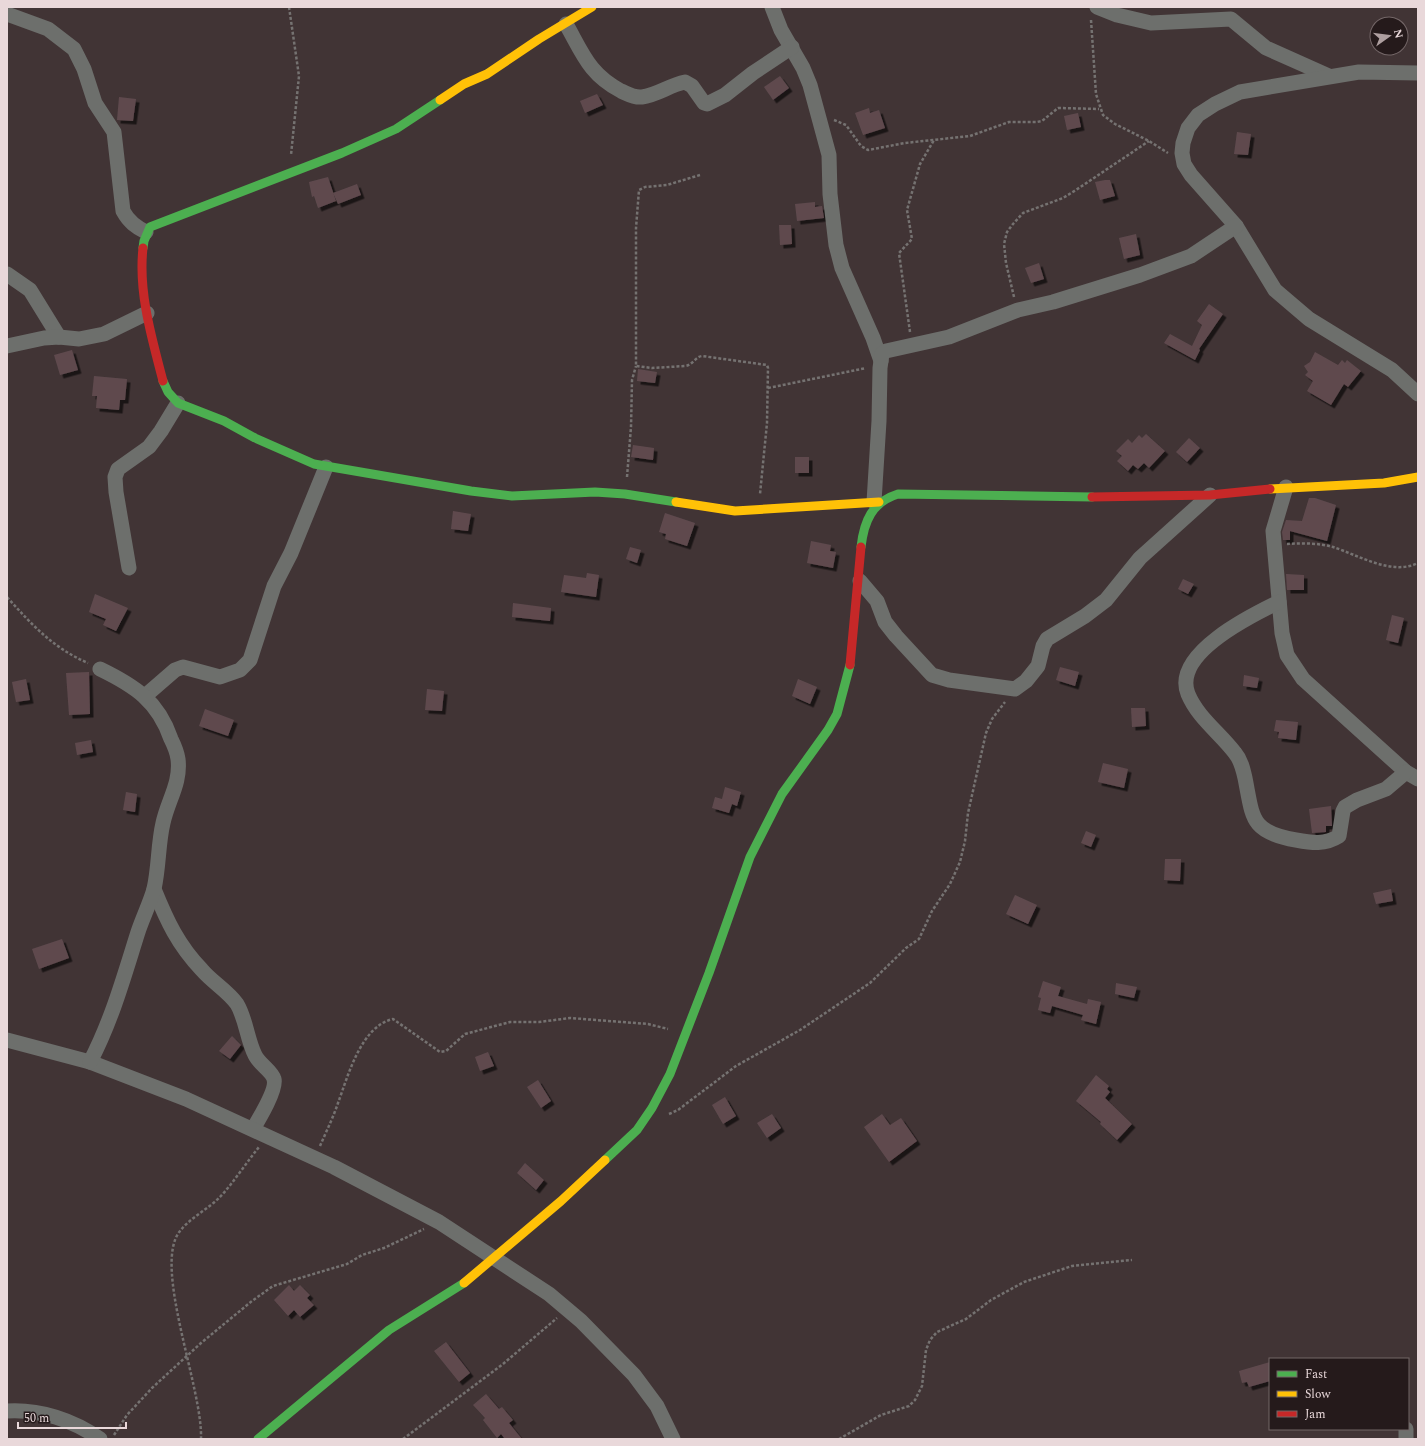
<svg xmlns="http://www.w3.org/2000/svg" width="1425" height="1446" font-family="Spectral,serif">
<defs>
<filter id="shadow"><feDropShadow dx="3.5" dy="3.5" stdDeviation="0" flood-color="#0009"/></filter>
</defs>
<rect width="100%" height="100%" fill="#413435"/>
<g fill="#5f4a4e" filter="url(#shadow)">
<path d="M 780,76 L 789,88 L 773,100 L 764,87 Z"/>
<path d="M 597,94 L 603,105 L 585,113 L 580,101 Z"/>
<path d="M 119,97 L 136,99 L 133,121 L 117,120 Z"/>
<path d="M 869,108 L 870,113 L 879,110 L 885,128 L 863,135 L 855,113 Z"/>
<path d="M 1078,113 L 1081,127 L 1067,130 L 1064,116 Z"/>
<path d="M 1237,132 L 1251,134 L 1248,155 L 1234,154 Z"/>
<path d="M 328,177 L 336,201 L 318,208 L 314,196 L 312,197 L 309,182 Z"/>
<path d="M 1105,180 L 1110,180 L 1115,196 L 1100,200 L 1095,182 Z"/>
<path d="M 357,184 L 361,195 L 338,204 L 333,193 Z"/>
<path d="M 815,202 L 815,207 L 822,206 L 824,218 L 797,221 L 795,204 Z"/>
<path d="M 779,225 L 791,225 L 792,244 L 780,245 Z"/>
<path d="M 1136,234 L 1140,255 L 1124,259 L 1119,238 Z"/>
<path d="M 1039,263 L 1044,279 L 1031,283 L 1025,268 Z"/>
<path d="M 1209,304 L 1223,314 L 1199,349 L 1200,350 L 1195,360 L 1164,343 L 1170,334 L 1192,346 L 1202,325 L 1197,321 Z"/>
<path d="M 72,350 L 78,370 L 60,375 L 54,355 Z"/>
<path d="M 1315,352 L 1338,365 L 1342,360 L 1345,363 L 1347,360 L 1361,371 L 1348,387 L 1344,384 L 1331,405 L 1307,391 L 1313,381 L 1305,375 L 1308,372 L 1304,366 L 1310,362 Z"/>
<path d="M 638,369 L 657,372 L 655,383 L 637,381 Z"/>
<path d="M 94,376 L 127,379 L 125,400 L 120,400 L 119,410 L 96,408 L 97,396 L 92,396 Z"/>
<path d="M 1146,434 L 1165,451 L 1149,468 L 1144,463 L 1138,469 L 1133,465 L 1128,471 L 1117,461 L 1122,456 L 1116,451 L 1128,439 L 1132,443 L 1139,435 L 1142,438 Z"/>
<path d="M 1189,438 L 1200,448 L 1187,462 L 1176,452 Z"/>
<path d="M 633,445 L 654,448 L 653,460 L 631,457 Z"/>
<rect x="795" y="457" width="14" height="16"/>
<path d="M 1309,498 L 1315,498 L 1336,505 L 1327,541 L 1290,531 L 1290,540 L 1283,540 L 1282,532 L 1286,520 L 1302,521 Z"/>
<path d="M 453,511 L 471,514 L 468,531 L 451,529 Z"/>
<path d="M 665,513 L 695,523 L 687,546 L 665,539 L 666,534 L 659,532 Z"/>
<path d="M 811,541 L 831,545 L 830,551 L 836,552 L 833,568 L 807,563 Z"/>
<path d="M 630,547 L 641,550 L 637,563 L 626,559 Z"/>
<path d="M 587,573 L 599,575 L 596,597 L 561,592 L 564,575 L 586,578 Z"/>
<path d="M 1286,574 L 1304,575 L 1304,590 L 1287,590 Z"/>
<path d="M 1183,579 L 1194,584 L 1188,594 L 1178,589 Z"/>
<path d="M 95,594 L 128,608 L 116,631 L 103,625 L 106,619 L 89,612 Z"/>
<path d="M 513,603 L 551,608 L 550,621 L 512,617 Z"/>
<path d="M 1392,615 L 1404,618 L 1398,643 L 1386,640 Z"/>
<path d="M 1060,667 L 1079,672 L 1075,686 L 1056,680 Z"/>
<path d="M 89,672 L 90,714 L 69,715 L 66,673 Z"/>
<path d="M 1244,675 L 1259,678 L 1257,688 L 1243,686 Z"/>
<path d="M 26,679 L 30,700 L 16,702 L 12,682 Z"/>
<path d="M 798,679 L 817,687 L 810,704 L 792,696 Z"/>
<path d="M 427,689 L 444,691 L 442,711 L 425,710 Z"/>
<path d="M 1131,708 L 1145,708 L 1146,726 L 1132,727 Z"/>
<path d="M 205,709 L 234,720 L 228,736 L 199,726 Z"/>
<path d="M 1276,720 L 1298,722 L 1296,740 L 1278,738 L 1279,732 L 1274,731 Z"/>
<path d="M 91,740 L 93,752 L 77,755 L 75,743 Z"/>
<path d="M 1103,763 L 1128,769 L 1124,788 L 1098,782 Z"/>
<path d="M 725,787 L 741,792 L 737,806 L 732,804 L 729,813 L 712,808 L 715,797 L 722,799 Z"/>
<path d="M 126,792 L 137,794 L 135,812 L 123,810 Z"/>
<path d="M 1331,806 L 1332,826 L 1326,826 L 1326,832 L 1312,833 L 1309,809 Z"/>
<path d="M 1086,831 L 1096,835 L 1091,847 L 1081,843 Z"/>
<path d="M 1165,859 L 1181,859 L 1180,881 L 1164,880 Z"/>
<path d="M 1391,889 L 1393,901 L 1376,904 L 1373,893 Z"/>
<path d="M 1015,895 L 1037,905 L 1028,924 L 1006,914 Z"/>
<path d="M 62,939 L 69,958 L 39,969 L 32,949 Z"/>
<path d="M 1043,981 L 1061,987 L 1058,996 L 1087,1004 L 1088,999 L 1101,1002 L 1096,1024 L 1081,1020 L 1083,1015 L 1052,1006 L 1050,1013 L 1038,1010 L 1041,998 L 1038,997 Z"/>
<path d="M 1116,983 L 1137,987 L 1134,998 L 1115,994 Z"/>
<path d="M 232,1036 L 241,1045 L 230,1059 L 219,1051 Z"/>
<path d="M 488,1052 L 494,1066 L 480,1071 L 475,1057 Z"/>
<path d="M 1096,1075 L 1109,1086 L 1107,1089 L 1110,1092 L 1105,1098 L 1132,1124 L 1117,1140 L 1100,1124 L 1101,1122 L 1076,1101 Z"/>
<path d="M 538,1080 L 551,1101 L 541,1108 L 527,1087 Z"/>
<path d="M 725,1097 L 736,1116 L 723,1124 L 712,1105 Z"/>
<path d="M 772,1114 L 781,1128 L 767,1138 L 757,1123 Z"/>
<path d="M 882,1114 L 890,1125 L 901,1118 L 917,1141 L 889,1162 L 864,1127 Z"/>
<path d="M 525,1163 L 544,1180 L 536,1190 L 517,1173 Z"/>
<path d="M 289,1285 L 294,1291 L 300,1285 L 310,1295 L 307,1298 L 314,1305 L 300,1317 L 294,1310 L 288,1316 L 274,1300 Z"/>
<path d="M 446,1342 L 470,1373 L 459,1382 L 434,1351 Z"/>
<path d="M 1270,1362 L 1270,1381 L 1249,1387 L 1247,1382 L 1242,1383 L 1239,1371 Z"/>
<path d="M 486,1394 L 499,1409 L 502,1407 L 513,1420 L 509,1423 L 522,1439 L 505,1439 L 501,1434 L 497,1438 L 483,1420 L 485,1418 L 473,1405 Z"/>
</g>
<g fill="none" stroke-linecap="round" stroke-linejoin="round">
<g stroke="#757271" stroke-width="2.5" stroke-dasharray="3 2" stroke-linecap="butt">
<path d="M 289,7 L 299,76 L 291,155"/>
<path d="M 1091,20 L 1096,94 L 1103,115 L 1115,124 L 1149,141 L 1168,153"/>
<path d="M 834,120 L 846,125 L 861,146 L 868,150 L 905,143 L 970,136 L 1009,122 L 1037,122 L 1042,121 L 1058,108 L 1099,109"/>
<path d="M 700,175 L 667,185 L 645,187 L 639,190 L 636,228 L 636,366 L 652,368 L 685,366 C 693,365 695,357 702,356 L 767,365 L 768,368 L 767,423 L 760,494"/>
<path d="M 1014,297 L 1006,263 L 1004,244 L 1007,232 L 1013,224 L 1023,213 L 1063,198 L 1076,190 L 1149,141"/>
<path d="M 910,332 L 899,253 L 912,239 L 907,210 L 920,164 L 934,140"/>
<path d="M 768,388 L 866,368"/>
<path d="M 627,477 L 631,427 L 632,380 L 636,366"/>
<path d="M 1287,544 C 1302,543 1319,543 1333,547 C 1358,555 1392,576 1418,563"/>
<path d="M 7,597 C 32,625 53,648 88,663"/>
<path d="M 669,1114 L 678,1110 L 736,1066 L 800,1030 L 870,983 L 906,948 L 919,939 L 932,911 L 950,884 L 960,862 L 965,841 L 968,813 L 986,733 L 992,719 L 1005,702"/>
<path d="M 320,1146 C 326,1132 333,1118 338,1103 C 348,1076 361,1026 393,1019 L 440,1052 L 446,1051 L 465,1034 L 510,1022 L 539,1022 L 570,1018 L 648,1024 L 668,1029"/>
<path d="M 114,1435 L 127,1415 L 152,1388 L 201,1343 L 252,1301 L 273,1286 L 347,1264 L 362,1255 L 384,1248 L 424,1229"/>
<path d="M 201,1439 C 203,1389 152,1265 180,1231 C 190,1218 208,1209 220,1197 C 234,1182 246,1163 259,1147"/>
<path d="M 403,1439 L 503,1364 L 557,1318"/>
<path d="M 839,1439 L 881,1415 L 909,1406 L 915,1400 L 922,1386 L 926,1350 L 930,1340 L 937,1332 L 966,1319 L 991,1300 L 1024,1282 L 1072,1266 L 1132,1260"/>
</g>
<g stroke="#6d6f6c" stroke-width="15">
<path d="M 772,7 L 781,30 L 803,68 L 810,85 L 829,155 L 830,194 L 836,245 L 842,268 L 873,338 L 881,361"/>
<path d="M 1097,7 L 1117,15 L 1151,23 L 1231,19 L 1266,48 L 1329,76"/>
<path d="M 7,14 L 48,29 L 74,49 L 84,69 L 95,103 L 114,132 L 123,211 C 129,222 136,227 146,232"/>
<path d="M 566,24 C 583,54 589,74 621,91 C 628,94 634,98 642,97 C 657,95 670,85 685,82 L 692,86 L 704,103 L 707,104 L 725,95 L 753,73 L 792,47"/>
<path d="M 1418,73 L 1359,72 L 1240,92 L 1215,104 L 1198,115 L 1188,128 L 1183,143 L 1182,153 L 1184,164 L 1191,175 L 1236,226 L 1275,290 L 1309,319 L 1392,370 L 1418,394"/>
<path d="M 7,274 L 30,290 L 59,337"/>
<path d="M 7,346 L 44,338 L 59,337 L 79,339 L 104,334 L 147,313"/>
<path d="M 1286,487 L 1273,531 L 1282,633 L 1287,655 L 1303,679 L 1406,772 L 1418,779"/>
<path d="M 874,502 L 879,421 L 880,368 L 882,354 L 886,351 L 949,337 L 1018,310 L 1053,302 L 1140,275 L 1191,256 L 1236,226"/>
<path d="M 129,568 L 116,492 L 115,477 L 118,469 L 149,447 L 161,431 L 178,403"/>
<path d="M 860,581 L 877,601 L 885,622 L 896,636 L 932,675 L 949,680 L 1015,689 L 1026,681 L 1038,666 L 1043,646 L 1047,639 L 1085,616 L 1106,600 L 1140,558 L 1210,495"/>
<path d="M 1279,602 C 1252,615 1172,654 1188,694 C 1198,718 1220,733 1235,753 C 1241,760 1243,769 1245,778 C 1253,818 1250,832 1296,840 C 1312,843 1325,845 1339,836 L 1343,811 L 1345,807 L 1357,800 L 1386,789 L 1406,772"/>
<path d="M 145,696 L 175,670 L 183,667 L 220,677 L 240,670 L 250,660 L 274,586 L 291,553 L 326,467"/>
<path d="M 154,889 C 167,921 178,945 202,970 C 212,982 228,991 237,1004 C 246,1019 247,1039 255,1055 C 259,1064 272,1071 274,1079 C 277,1089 259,1119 253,1129"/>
<path d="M 7,1040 L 90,1062 L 186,1099 L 334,1167 L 439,1222 L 549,1294 L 581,1321 L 634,1375 L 657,1406 L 673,1439"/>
<path d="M 90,1062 C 112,1020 124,976 138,932 C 143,917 150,903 154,889 C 159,867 158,844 163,823 C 168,800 181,783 178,759 C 177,752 174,745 171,739 C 158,701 135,686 100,669"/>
<path d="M 7,1411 C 40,1409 73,1420 100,1439"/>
<path d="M 1406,1439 L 1406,1429"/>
</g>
<g stroke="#4caf50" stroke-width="9">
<path d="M 143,248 L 144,241 L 150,227 L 342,153 L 396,129 L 440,100"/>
<path d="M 163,381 L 168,392 L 178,403 L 224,421 L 255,438 L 314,464 L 471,491 L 512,496 L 595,492 L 625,494 L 676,502"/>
<path d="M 861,547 C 864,521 872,502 898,494 L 1092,497"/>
<path d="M 605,1160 L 637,1130 L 652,1108 L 670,1074 L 709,973 L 750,857 L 782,794 L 828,730 L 837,714 L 850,665"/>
<path d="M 258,1439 L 389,1330 L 464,1283"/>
</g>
<g stroke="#ffc107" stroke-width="9">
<path d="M 440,100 L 464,84 L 487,74 L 539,39 L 592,7"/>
<path d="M 1270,489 L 1384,483 L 1418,477"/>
<path d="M 676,502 L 735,511 L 879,502"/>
<path d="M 464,1283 L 561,1201 L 605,1160"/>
</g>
<g stroke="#c62828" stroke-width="9">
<path d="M 143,248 C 138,292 152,339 163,381"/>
<path d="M 1092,497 L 1210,495 L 1270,489"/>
<path d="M 850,665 L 861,547"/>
</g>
</g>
<rect width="1425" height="1446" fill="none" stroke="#e9d8da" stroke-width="16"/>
<rect x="1269" y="1358" width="140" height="72" fill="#251a1b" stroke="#736667"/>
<rect x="1277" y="1371" width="20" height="6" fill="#4caf50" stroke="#736667"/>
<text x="1305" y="1378" font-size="12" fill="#e9d8da">Fast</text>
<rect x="1277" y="1391" width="20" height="6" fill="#ffc107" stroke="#736667"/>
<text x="1305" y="1398" font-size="12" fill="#e9d8da">Slow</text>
<rect x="1277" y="1411" width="20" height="6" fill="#c62828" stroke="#736667"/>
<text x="1305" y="1418" font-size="12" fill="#e9d8da">Jam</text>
<g transform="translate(1389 36) rotate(76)"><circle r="19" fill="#251a1b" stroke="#736667"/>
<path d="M0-3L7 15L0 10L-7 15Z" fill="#ae9fa0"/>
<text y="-6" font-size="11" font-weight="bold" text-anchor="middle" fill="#e9d8da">N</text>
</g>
<path d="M18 1422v6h108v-6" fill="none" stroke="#e9d8da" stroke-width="2"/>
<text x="24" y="1422" font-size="12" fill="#e9d8da" stroke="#251a1b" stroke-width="3" paint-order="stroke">50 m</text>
</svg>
